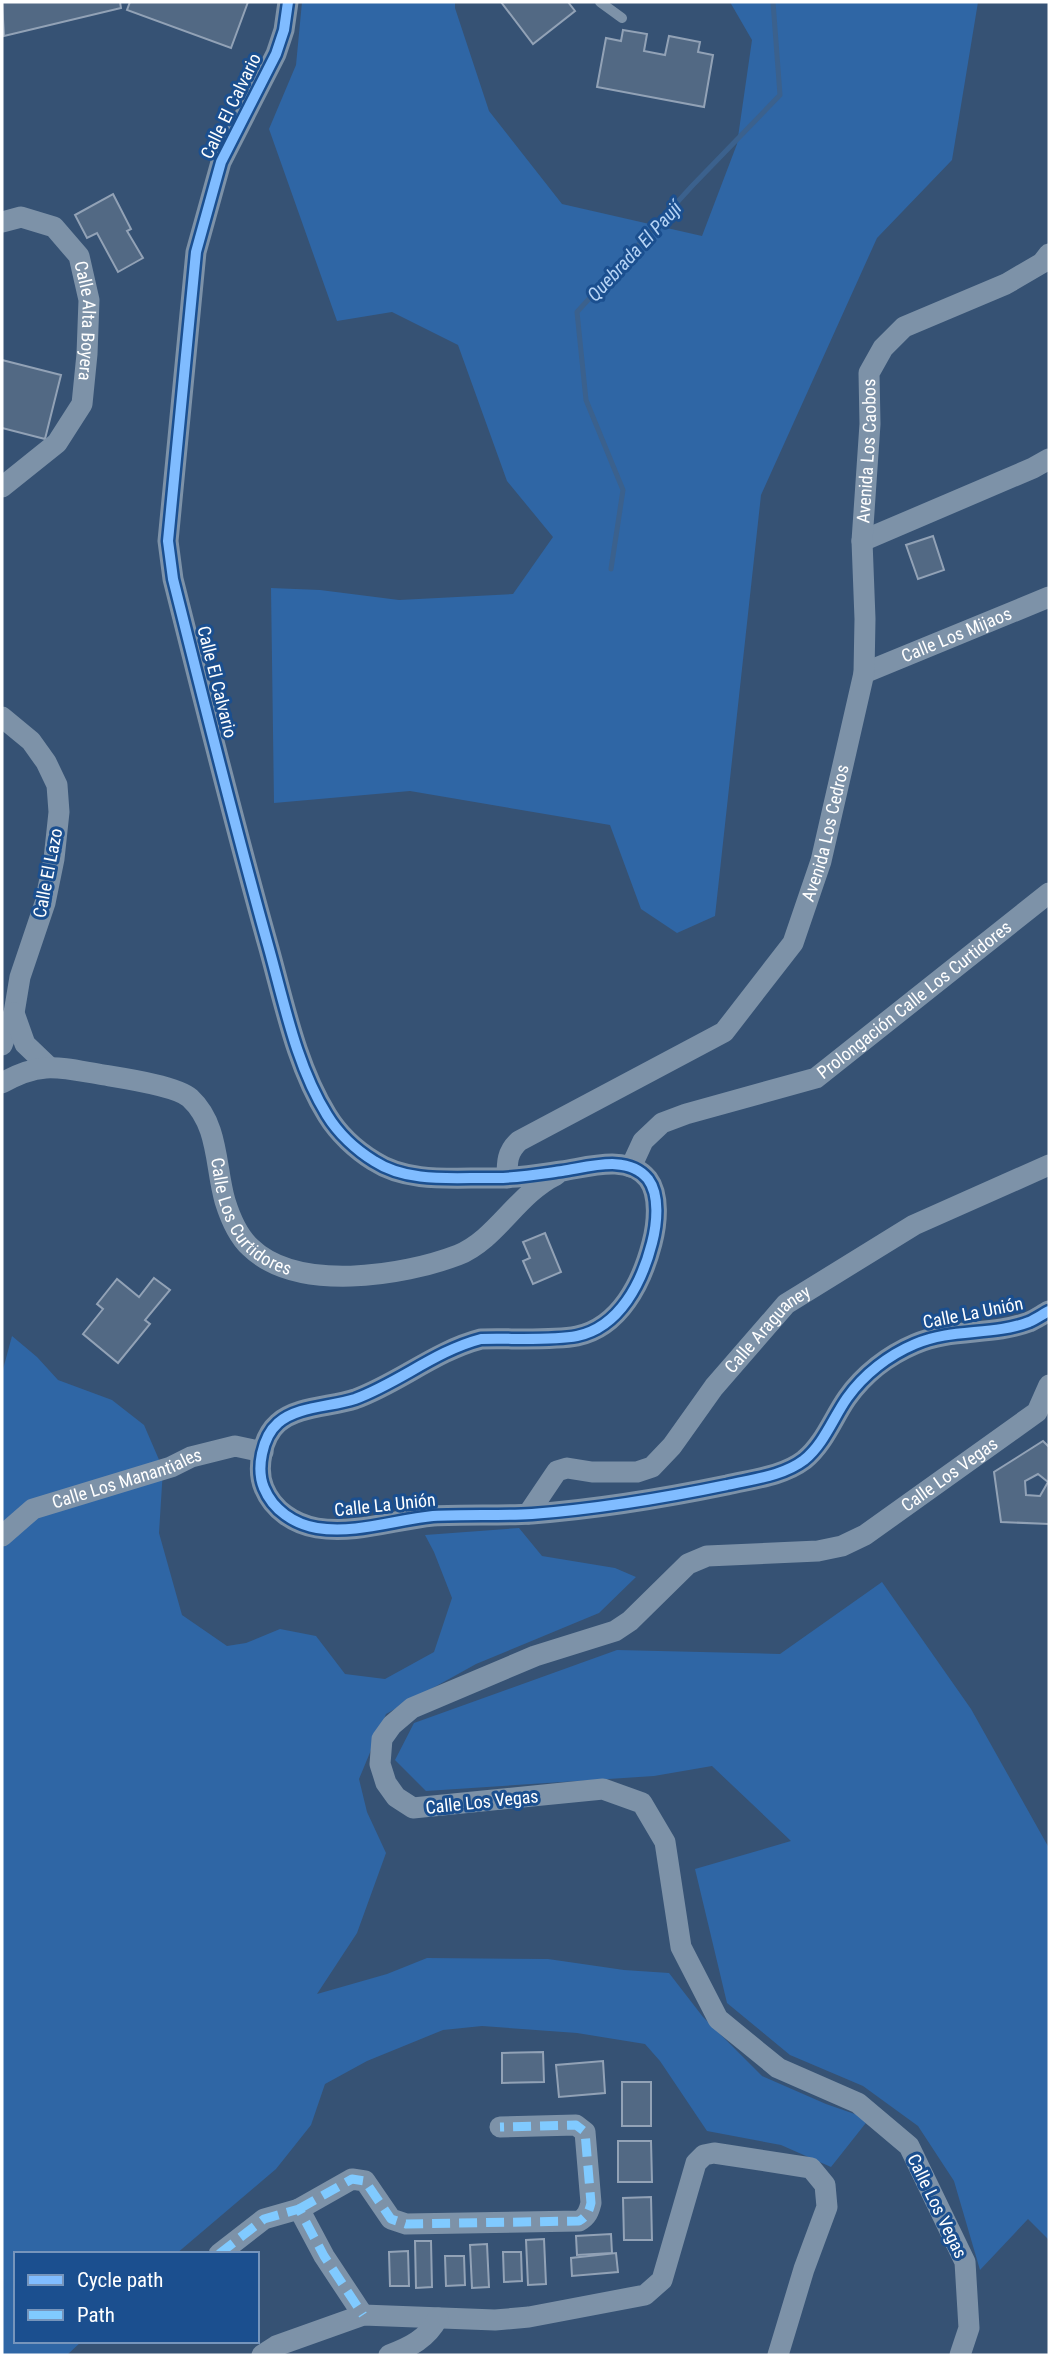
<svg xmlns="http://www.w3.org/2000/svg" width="1051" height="2357" font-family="'Roboto Condensed',sans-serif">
<rect width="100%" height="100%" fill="#365274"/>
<g fill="#2f66a5">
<path d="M 302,2 L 455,2 L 455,8 L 489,111 L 562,204 L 702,236 L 737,144 L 752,40 L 730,2 L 978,2 L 952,160 L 877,238 L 761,495 L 715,916 L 677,933 L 641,909 L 610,825 L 410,791 L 274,803 L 271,588 L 320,590 L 399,600 L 513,594 L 553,537 L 507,481 L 458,345 L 392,312 L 337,321 L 269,129 L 296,65 Z"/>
<path d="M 12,1336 L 37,1357 L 58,1380 L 112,1400 L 144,1425 L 163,1469 L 159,1533 L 182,1615 L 227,1646 L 246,1643 L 280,1629 L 316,1636 L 345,1674 L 385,1679 L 434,1652 L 452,1598 L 434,1552 L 425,1535 L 519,1528 L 542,1556 L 615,1568 L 636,1577 L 599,1613 L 476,1664 L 386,1714 L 359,1779 L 367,1812 L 386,1853 L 357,1933 L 317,1994 L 387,1974 L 427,1958 L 548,1959 L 624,1970 L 669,1973 L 703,2017 L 762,2076 L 826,2104 L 869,2119 L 831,2167 L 781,2145 L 707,2131 L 660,2061 L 645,2044 L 577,2033 L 482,2026 L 443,2030 L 367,2061 L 325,2084 L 311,2125 L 276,2169 L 176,2254 L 16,2254 L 16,2341 L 82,2341 L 67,2355 L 2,2355 L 2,1373 Z"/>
<path d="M 882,1582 L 971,1709 L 1049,1848 L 1049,2240 L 1028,2219 L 980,2270 L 954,2181 L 918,2126 L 863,2086 L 790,2055 L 727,2003 L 695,1869 L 791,1841 L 712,1766 L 654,1776 L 426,1791 L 395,1760 L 414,1723 L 617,1650 L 780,1654 Z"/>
</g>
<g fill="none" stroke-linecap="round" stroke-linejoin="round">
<path stroke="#3b618d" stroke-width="5" d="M 611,569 L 623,490 L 586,400 L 577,312 L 692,186 L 780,95 L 773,2"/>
</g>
<g fill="#526984" stroke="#92a2b6" stroke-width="2" fill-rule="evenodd">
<path d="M 2,2 L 120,2 L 121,8 L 4,36 Z"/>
<path d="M 130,2 L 248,2 L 231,48 L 127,10 Z"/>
<path d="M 501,2 L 568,2 L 575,11 L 533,44 Z"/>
<path d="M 623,30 L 647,34 L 644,51 L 665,55 L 669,36 L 700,42 L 698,52 L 713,55 L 704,107 L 597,87 L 606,38 L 621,41 Z"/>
<path d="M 113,194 L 131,229 L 127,231 L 143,258 L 118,272 L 97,233 L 87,238 L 75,215 Z"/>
<path d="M 2,360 L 61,375 L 45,439 L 2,428 Z"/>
<path d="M 933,536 L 944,570 L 918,579 L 906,545 Z"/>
<path d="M 545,1233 L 561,1272 L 533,1284 L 523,1261 L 530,1258 L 523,1242 Z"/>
<path d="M 154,1278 L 170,1290 L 145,1320 L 150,1324 L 118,1363 L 83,1334 L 103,1309 L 97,1304 L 117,1279 L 139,1297 Z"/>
<path d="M 1043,1441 L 1049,1447 L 1049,1524 L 1001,1522 L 994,1472 ZM 1038,1474 L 1048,1482 L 1040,1496 L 1026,1495 L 1025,1481 Z"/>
<path d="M 543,2052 L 544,2082 L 502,2083 L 502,2053 Z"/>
<path d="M 603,2061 L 605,2093 L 559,2097 L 556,2065 Z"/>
<rect x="622" y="2082" width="29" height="44"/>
<path d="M 618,2141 L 651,2141 L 652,2182 L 618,2182 Z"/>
<path d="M 651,2197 L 652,2240 L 624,2240 L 623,2198 Z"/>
<path d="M 611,2234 L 612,2253 L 577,2255 L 576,2236 Z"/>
<path d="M 544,2239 L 546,2284 L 528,2285 L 526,2240 Z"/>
<path d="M 415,2241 L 431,2241 L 432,2287 L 416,2288 Z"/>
<path d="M 487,2244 L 489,2287 L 472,2288 L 470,2245 Z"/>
<path d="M 408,2251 L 409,2286 L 390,2286 L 389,2252 Z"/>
<path d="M 503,2252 L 521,2252 L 522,2281 L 504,2282 Z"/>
<path d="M 616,2253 L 618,2272 L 572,2276 L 571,2258 Z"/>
<path d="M 445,2256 L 464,2256 L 465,2285 L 446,2286 Z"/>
</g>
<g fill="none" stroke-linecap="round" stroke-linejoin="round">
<path stroke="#7d92a8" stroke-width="10" d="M 600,2 L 622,18"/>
<g stroke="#7d92a8" stroke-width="21">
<path d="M 288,2 L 284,30 L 276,54 L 221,162 L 196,252 L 168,541 L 173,579 C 204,702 234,824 268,945 C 284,1002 296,1065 327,1115 C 338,1133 356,1150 374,1161 C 409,1184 457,1177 497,1178 C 518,1178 541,1174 562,1171 C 589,1167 628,1154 648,1179 C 660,1195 657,1224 652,1243 C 642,1282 620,1327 577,1336 C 551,1341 508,1338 481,1339 C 435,1351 399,1383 355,1399 C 331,1407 297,1406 278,1423 C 262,1437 256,1469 264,1488 C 273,1510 294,1524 317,1528 C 356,1534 394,1520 433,1516 C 466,1514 499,1516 532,1514 C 597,1509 664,1498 727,1485 C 753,1479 783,1476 804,1460 C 824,1444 833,1418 847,1398 C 864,1374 889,1355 915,1344 C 951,1328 992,1336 1029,1322 C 1036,1319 1043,1314 1049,1311"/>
<path id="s1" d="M 2,222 L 21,217 L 54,227 L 79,256 L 89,300 L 87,354 L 82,404 L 57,443 L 2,487"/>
<path d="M 862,541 L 1033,468 L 1049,459"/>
<path id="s2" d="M 864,673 L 1049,597"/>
<path d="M 2,717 L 31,741 L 46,762 L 57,785 L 59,812 L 54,859 L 45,903 L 20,977 L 14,1013 L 2,1045"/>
<path d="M 14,1013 L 25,1044 L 48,1066"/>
<path id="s3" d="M 2,1083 C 42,1060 61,1068 104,1075 C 122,1078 177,1086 190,1098 C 219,1125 215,1166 225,1201 C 230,1217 238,1236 250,1247 C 297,1293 403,1276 458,1255 C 496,1240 517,1194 556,1175"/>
<path id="s4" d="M 631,1167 L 643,1141 L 662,1123 L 686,1114 L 816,1078 L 1049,893"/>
<path id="s5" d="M 507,1178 C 507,1162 507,1152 519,1141 L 724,1032 L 793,943 L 821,861 L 864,673 L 865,619 L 862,541 L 870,424 L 869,373 L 883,348 L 904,327 L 1006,284 L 1042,263 L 1049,254"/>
<path id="s6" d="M 528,1514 L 557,1471 L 567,1468 L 592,1472 L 637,1472 L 652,1467 L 672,1446 L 714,1387 L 786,1304 L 914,1225 L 1049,1165"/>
<path id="s7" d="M 2,1536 L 33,1509 L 171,1467 L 191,1457 L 235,1446 L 263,1452"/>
<path d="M 299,2209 L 352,2179 L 365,2181 L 391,2219 L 406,2224 L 579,2221 C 587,2217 589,2211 591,2203 L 585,2132 L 576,2125 L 500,2127"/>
<path d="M 219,2254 L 264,2219 L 299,2209 L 324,2256 L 363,2315"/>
<path d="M 262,2355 L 276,2346 L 363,2315 L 495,2320 L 529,2317 L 645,2295 L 662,2280 L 696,2163 L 704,2155 L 714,2153 L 811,2168 L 825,2185 L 827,2207 L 804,2269 L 778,2355"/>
<path d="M 389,2355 C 410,2347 427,2339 438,2318"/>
<path id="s8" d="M 960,2355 L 969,2328 L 965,2262 L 909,2146 L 858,2103 L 778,2068 L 718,2019 L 681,1947 L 665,1842 L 642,1803 L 603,1789 L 413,1808 L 396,1797 L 386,1783 L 380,1764 L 382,1739 L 392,1725 L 412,1708 L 535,1656 L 615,1631 L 630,1621 L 688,1564 L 707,1556 L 818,1551 L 842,1546 L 865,1535 L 1037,1412 L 1049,1385"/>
</g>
<g stroke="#80caff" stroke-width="9" stroke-dasharray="18 9" stroke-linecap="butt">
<path d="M 299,2209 L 352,2179 L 365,2181 L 391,2219 L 406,2224 L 579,2221 C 587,2217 589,2211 591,2203 L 585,2132 L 576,2125 L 500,2127"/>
<path d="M 219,2254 L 264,2219 L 299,2209 L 324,2256 L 363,2315"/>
</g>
<defs>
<path id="cycleway" d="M 288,2 L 284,30 L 276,54 L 221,162 L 196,252 L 168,541 L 173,579 C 204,702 234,824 268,945 C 284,1002 296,1065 327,1115 C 338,1133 356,1150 374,1161 C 409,1184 457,1177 497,1178 C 518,1178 541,1174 562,1171 C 589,1167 628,1154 648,1179 C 660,1195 657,1224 652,1243 C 642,1282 620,1327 577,1336 C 551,1341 508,1338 481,1339 C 435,1351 399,1383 355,1399 C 331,1407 297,1406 278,1423 C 262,1437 256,1469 264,1488 C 273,1510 294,1524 317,1528 C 356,1534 394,1520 433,1516 C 466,1514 499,1516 532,1514 C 597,1509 664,1498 727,1485 C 753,1479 783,1476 804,1460 C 824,1444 833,1418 847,1398 C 864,1374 889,1355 915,1344 C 951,1328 992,1336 1029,1322 C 1036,1319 1043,1314 1049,1311"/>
</defs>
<use href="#cycleway" stroke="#1b4f8f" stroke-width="15"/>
<use href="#cycleway" stroke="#80bcff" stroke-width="10"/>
</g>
<g text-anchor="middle" stroke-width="6" stroke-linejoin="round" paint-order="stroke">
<g font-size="18" fill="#fff" stroke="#1b4f8f">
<text transform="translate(231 106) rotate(-64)" y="6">Calle El Calvario</text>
<text dy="6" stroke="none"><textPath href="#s1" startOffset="158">Calle Alta Boyera</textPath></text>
<text dy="6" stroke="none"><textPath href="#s5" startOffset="887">Avenida Los Caobos</textPath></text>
<text dy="6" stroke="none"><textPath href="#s2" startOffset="100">Calle Los Mijaos</textPath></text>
<text transform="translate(217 682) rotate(76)" y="6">Calle El Calvario</text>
<text dy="6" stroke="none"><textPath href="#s5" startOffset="500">Avenida Los Cedros</textPath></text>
<text transform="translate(48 873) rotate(-79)" y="6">Calle El Lazo</text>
<text dy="6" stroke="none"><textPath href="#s4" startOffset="341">Prolongación Calle Los Curtidores</textPath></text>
<text dy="6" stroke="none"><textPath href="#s3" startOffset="334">Calle Los Curtidores</textPath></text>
<text transform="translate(973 1313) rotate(-11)" y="6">Calle La Unión</text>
<text dy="6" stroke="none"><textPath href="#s6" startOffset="329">Calle Araguaney</textPath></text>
<text dy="6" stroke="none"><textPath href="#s8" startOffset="1648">Calle Los Vegas</textPath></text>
<text dy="6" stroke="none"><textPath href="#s7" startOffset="140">Calle Los Manantiales</textPath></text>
<text transform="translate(385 1505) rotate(-6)" y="6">Calle La Unión</text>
<text transform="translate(482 1802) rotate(-6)" y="6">Calle Los Vegas</text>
<text transform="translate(937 2206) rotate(64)" y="6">Calle Los Vegas</text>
</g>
<g font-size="19" font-style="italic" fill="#b5d3f5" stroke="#1b4f8f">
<text transform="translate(634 251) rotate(-47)" y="7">Quebrada El Paují</text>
</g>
</g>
<rect width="1051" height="2357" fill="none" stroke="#ffffff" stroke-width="7"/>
<rect x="14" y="2252" width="245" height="91" fill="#1b4f8f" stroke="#7695bc" stroke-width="2"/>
<rect x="28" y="2275" width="35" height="10" fill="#80bcff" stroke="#7695bc" stroke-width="2"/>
<text x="77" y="2287" font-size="21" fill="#ffffff">Cycle path</text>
<rect x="28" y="2310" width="35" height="10" fill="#80caff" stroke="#7695bc" stroke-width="2"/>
<text x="77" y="2322" font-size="21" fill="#ffffff">Path</text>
</svg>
